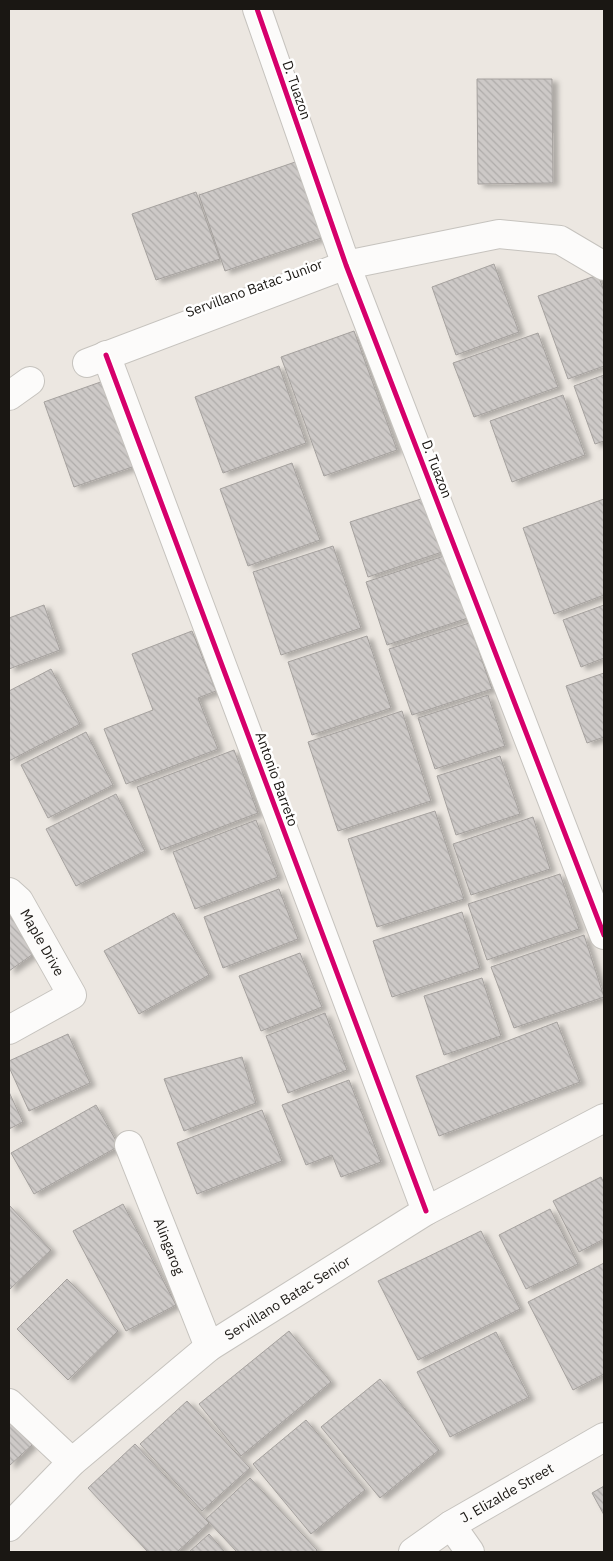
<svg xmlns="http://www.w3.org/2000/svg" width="613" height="1561" font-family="'IBM Plex Sans',sans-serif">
<defs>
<pattern id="building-back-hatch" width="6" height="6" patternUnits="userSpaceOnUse" patternTransform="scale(1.25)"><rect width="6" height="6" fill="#cdc9c7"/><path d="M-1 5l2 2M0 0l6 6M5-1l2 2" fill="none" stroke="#afacaa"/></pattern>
<filter id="shadow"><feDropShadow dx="5.5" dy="3" stdDeviation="2.5" flood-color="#0004"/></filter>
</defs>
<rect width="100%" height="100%" fill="#ece7e1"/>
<g fill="url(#building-back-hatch)" stroke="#a5a19e" filter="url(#shadow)">
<path d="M 477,79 L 552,79 L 553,183 L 478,184 Z"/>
<path d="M 304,159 L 330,235 L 225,271 L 199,195 Z"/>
<path d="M 196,192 L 220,259 L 156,280 L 132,214 Z"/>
<path d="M 494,264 L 519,332 L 456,355 L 432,287 Z"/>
<path d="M 598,275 L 604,291 L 604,366 L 568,379 L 538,296 Z"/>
<path d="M 354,331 L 397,450 L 324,476 L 281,357 Z"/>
<path d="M 538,333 L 558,387 L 474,417 L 453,363 Z"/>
<path d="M 279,366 L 306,443 L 223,473 L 195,397 Z"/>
<path d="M 604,375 L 604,441 L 595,444 L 574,386 Z"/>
<path d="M 109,379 L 138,465 L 74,487 L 44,402 Z"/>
<path d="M 563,395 L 585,455 L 512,482 L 490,421 Z"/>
<path d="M 292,463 L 320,540 L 248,566 L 220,489 Z"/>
<path d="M 424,498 L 442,552 L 368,577 L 350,522 Z"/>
<path d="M 604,499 L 604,595 L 554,614 L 523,528 Z"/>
<path d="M 333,546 L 361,628 L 281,655 L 253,572 Z"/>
<path d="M 450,554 L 471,617 L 387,645 L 366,582 Z"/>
<path d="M 44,605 L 60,650 L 9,669 L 9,618 Z"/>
<path d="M 604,605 L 604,658 L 581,667 L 563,620 Z"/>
<path d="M 469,623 L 492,689 L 412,715 L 389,649 Z"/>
<path d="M 192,631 L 216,691 L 198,698 L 218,749 L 126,784 L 104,729 L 153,710 L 132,654 Z"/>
<path d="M 367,636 L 391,708 L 312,735 L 288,662 Z"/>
<path d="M 51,669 L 80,724 L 9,761 L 9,691 Z"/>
<path d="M 604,673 L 604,737 L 587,743 L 566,686 Z"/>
<path d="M 488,695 L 505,746 L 435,769 L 418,718 Z"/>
<path d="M 402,711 L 431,801 L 338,831 L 308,742 Z"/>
<path d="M 86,732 L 113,785 L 48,818 L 21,765 Z"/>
<path d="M 234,750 L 258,813 L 161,850 L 137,787 Z"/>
<path d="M 500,756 L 520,814 L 456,835 L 437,776 Z"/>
<path d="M 116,794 L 145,851 L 76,886 L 46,829 Z"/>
<path d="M 435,811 L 464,899 L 377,927 L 348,839 Z"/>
<path d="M 533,817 L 550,869 L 471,895 L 453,844 Z"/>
<path d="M 256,820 L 278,877 L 195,909 L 173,852 Z"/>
<path d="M 560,874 L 579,929 L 487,960 L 468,904 Z"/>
<path d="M 279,889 L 298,939 L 223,968 L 204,917 Z"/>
<path d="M 462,912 L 480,968 L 392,997 L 373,941 Z"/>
<path d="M 174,913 L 209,975 L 139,1014 L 104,951 Z"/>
<path d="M 9,914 L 36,952 L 9,971 Z"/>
<path d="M 584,935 L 604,997 L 514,1028 L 491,967 Z"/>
<path d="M 300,953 L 322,1007 L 261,1031 L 239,976 Z"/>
<path d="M 482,978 L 501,1036 L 444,1055 L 424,996 Z"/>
<path d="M 325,1013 L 347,1070 L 288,1093 L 266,1036 Z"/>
<path d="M 557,1022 L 580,1082 L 439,1136 L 416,1076 Z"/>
<path d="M 68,1034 L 90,1083 L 29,1111 L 9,1067 L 9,1061 Z"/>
<path d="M 242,1057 L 256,1103 L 184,1131 L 164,1079 Z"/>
<path d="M 349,1080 L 381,1162 L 341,1177 L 332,1155 L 306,1165 L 282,1105 Z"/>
<path d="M 9,1092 L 23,1122 L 9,1129 Z"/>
<path d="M 96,1105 L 119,1146 L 34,1194 L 11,1153 Z"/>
<path d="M 262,1110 L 282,1161 L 197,1194 L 177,1143 Z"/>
<path d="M 601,1177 L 604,1183 L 604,1239 L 579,1252 L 553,1201 Z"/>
<path d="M 123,1204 L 176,1305 L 126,1331 L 73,1231 Z"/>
<path d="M 9,1205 L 51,1250 L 9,1290 Z"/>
<path d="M 550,1209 L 578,1264 L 526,1289 L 499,1235 Z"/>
<path d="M 481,1231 L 520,1309 L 418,1360 L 378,1281 Z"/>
<path d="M 604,1263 L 604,1374 L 573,1390 L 528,1302 Z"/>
<path d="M 67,1279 L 118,1331 L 68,1380 L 17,1329 Z"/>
<path d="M 289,1331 L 331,1382 L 241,1456 L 199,1404 Z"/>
<path d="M 496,1332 L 529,1397 L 450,1437 L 417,1372 Z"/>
<path d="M 380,1379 L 439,1450 L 380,1498 L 321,1427 Z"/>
<path d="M 187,1401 L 250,1468 L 202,1511 L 140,1444 Z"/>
<path d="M 9,1420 L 32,1445 L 9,1466 Z"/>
<path d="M 306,1420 L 365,1490 L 311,1534 L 253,1464 Z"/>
<path d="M 135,1444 L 209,1523 L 177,1552 L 148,1552 L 88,1488 Z"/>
<path d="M 250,1478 L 317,1550 L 315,1552 L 237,1552 L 206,1519 Z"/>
<path d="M 604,1486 L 604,1515 L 592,1493 Z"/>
<path d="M 209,1534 L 225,1552 L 189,1552 Z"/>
</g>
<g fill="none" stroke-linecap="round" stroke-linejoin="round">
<defs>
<g id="minor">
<path d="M 257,9 L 346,265 L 604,935"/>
<path d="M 106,355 L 426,1211"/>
<path d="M 87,363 L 346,265 L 499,234 L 560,240 L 604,266"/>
<path d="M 9,396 L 30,381"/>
<path id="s1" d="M 9,892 L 19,901 L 72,995 L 9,1030"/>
<path id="s2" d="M 129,1145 L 209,1347"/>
<path d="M 9,1403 L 72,1462"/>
<path d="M 451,1525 L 470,1552"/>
<path id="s3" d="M 9,1527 L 72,1462 L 209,1347 L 426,1211 L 604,1118"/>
<path id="s4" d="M 413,1552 L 451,1525 L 604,1437"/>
</g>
</defs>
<use href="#minor" stroke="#c6c3be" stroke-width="30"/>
<use href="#minor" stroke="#fcfbfa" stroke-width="28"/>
<defs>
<g id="cycleway">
<path d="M 257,9 L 346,265 L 604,935"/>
<path d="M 106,355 L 426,1211"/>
</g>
</defs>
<use href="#cycleway" stroke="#fff" stroke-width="8"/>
<use href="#cycleway" stroke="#d6006c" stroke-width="5"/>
</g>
<g text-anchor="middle" stroke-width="5" stroke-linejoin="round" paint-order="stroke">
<g font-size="14" fill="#1a1713" stroke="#fff">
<text transform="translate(297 90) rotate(71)" y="5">D. Tuazon</text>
<text transform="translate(254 288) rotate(-20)" y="5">Servillano Batac Junior</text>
<text transform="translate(437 469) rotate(69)" y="5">D. Tuazon</text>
<text transform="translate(277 779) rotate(70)" y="5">Antonio Barreto</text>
<text dy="5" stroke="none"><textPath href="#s1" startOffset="61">Maple Drive</textPath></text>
<text dy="5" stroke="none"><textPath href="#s2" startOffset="109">Alingarog</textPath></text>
<text dy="5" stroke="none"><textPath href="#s3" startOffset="362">Servillano Batac Senior</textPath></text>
<text dy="5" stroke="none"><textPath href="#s4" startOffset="111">J. Elizalde Street</textPath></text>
</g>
</g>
<rect width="613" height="1561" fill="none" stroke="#1a1713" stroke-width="20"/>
</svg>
